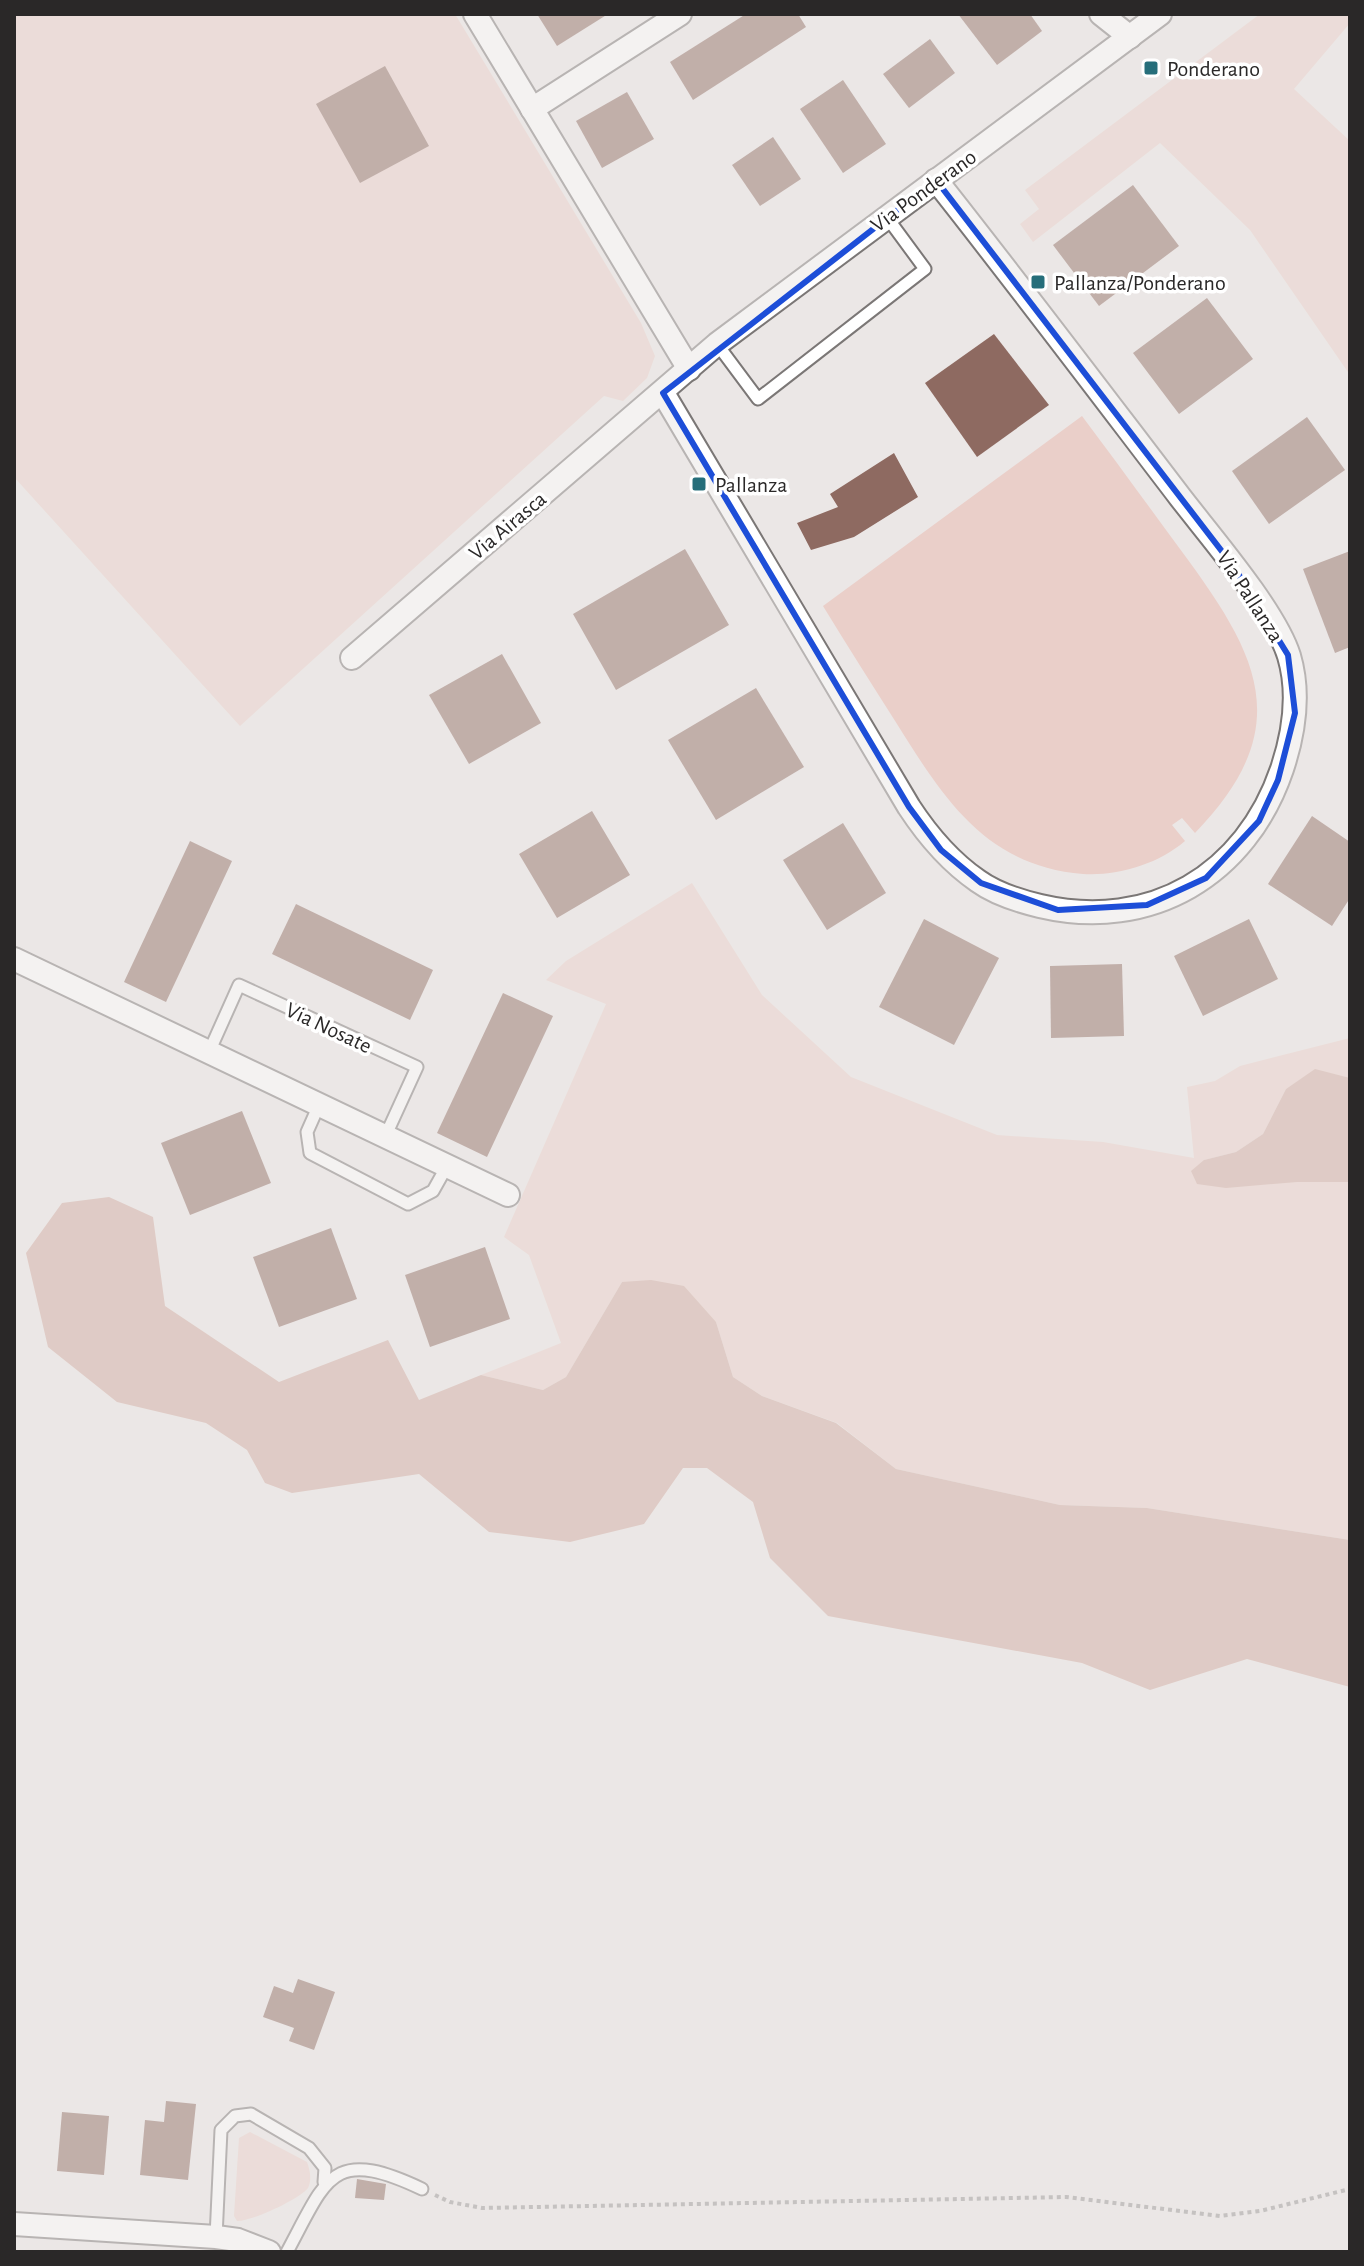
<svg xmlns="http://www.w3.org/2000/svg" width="1364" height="2266" font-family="'Alegreya Sans',sans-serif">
<rect width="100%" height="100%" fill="#ebe7e6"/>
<g fill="#eacfc9">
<path d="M 14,14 L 455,14 L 641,323 L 655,356 L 647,378 L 623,401 L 604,396 L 240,726 L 14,477 Z"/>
<path d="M 1260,14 L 1350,14 L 1350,23 L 1294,89 L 1350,141 L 1350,375 L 1250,230 L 1160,143 L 1033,242 L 1020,224 L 1039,209 L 1025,190 Z"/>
<path d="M 1082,416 C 1115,460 1147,504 1180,549 C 1256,652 1300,725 1195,833 L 1182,818 L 1172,825 L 1185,841 C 1158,864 1119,876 1083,874 C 986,866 944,799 897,724 C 872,685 847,645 823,606 Z"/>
<path d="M 692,883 L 762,995 L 851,1077 L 997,1135 L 1103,1142 L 1194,1158 L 1187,1087 L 1215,1081 L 1240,1066 L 1350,1038 L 1350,1078 L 1315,1070 L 1286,1089 L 1263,1134 L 1236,1152 L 1204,1160 L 1297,1182 L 1350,1182 L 1350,1540 L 1147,1508 L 1060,1505 L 896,1469 L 837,1423 L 762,1396 L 733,1377 L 716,1322 L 622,1282 L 566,1377 L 543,1390 L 481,1375 L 561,1343 L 529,1255 L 504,1237 L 606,1004 L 546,980 L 566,961 Z"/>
<path d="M 250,2132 L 307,2162 C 310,2170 312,2180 308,2188 C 300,2199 250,2222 237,2221 L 234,2216 L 239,2138 Z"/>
</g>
<g fill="#d1a99f">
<path d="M 1315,1069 L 1350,1078 L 1350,1182 L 1297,1182 L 1226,1188 L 1197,1184 L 1191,1171 L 1204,1160 L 1236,1152 L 1263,1134 L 1286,1089 Z"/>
<path d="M 109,1197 L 153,1217 L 165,1306 L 279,1382 L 388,1340 L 419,1400 L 481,1375 L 543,1390 L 566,1377 L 622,1282 L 651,1280 L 684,1286 L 716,1322 L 733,1377 L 762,1396 L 836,1423 L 896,1469 L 1060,1505 L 1147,1508 L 1350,1540 L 1350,1687 L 1247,1659 L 1150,1690 L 1082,1663 L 828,1616 L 770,1558 L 753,1502 L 707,1468 L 683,1468 L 644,1524 L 570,1542 L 489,1532 L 419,1474 L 292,1493 L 265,1483 L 247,1450 L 206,1423 L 117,1402 L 48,1347 L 26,1253 L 62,1203 Z"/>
</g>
<g fill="#8e6a61">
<path d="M 537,14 L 608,14 L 557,46 Z"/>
<path d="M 746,14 L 798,14 L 806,27 L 693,100 L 670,62 Z"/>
<path d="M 958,14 L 1030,14 L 1042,31 L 997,65 Z"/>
<path d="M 930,39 L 955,73 L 909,108 L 883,74 Z"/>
<path d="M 385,66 L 429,146 L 360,183 L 316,104 Z"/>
<path d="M 843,80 L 886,144 L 843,173 L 800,109 Z"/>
<path d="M 627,92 L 654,139 L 602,168 L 576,121 Z"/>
<path d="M 773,137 L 801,179 L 760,206 L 732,165 Z"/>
<path d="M 1133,185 L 1179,246 L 1099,306 L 1053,245 Z"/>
<path d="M 1207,298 L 1253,359 L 1179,414 L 1133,353 Z"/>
<path d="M 994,334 L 1049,405 L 977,457 L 925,383 Z"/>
<path d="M 1307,417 L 1345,470 L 1269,524 L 1232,471 Z"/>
<path d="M 894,453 L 918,497 L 854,537 L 811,550 L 797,523 L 838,507 L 830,494 Z"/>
<path d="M 685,549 L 729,625 L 616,690 L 573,614 Z"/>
<path d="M 1350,551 L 1350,647 L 1335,653 L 1303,569 Z"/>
<path d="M 502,654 L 541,723 L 469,764 L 429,695 Z"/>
<path d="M 756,688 L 804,767 L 716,820 L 668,740 Z"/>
<path d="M 592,811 L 630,875 L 557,918 L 519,854 Z"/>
<path d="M 1312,816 L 1350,842 L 1350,898 L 1332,926 L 1268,884 Z"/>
<path d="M 843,823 L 886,893 L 827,930 L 783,860 Z"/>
<path d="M 190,841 L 232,861 L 166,1002 L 124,982 Z"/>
<path d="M 296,904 L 433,970 L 410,1020 L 272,954 Z"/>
<path d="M 924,919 L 999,958 L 954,1045 L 879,1007 Z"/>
<path d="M 1249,919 L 1278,979 L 1203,1016 L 1174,956 Z"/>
<path d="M 1122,964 L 1124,1036 L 1051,1038 L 1050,966 Z"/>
<path d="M 503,993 L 553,1016 L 487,1157 L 437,1133 Z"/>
<path d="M 242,1111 L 271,1183 L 190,1215 L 161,1143 Z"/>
<path d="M 331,1228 L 357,1299 L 279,1327 L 253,1257 Z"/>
<path d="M 485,1247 L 510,1319 L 430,1347 L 405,1275 Z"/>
<path d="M 298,1979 L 335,1992 L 314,2050 L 289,2041 L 294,2028 L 263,2017 L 274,1986 L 293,1993 Z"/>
<path d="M 166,2101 L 196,2104 L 188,2180 L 140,2175 L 145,2120 L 164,2122 Z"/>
<path d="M 62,2112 L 109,2116 L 104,2175 L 57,2171 Z"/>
<path d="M 357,2179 L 386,2184 L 384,2200 L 355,2198 Z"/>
</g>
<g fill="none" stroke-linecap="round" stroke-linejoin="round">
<defs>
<g id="service">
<path d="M 717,344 L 758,399 L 925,269 L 886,216"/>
<path d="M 209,1052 L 239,985 L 417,1067 L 385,1137"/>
<path d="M 319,1105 L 307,1132 L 310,1153 L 408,1204 L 433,1191 L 447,1166"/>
<path d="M 216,2237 L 221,2130 L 235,2116 L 251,2114 L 309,2148 L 325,2168 L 324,2182"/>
<path d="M 287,2252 C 327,2178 331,2146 422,2189"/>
</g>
<g id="minor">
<path d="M 475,14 L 689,369"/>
<path d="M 1101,14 L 1130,37"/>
<path d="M 532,109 L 680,14"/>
<path d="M 663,393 L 909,807 C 928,836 949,861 978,881 C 996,894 1019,901 1040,906 C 1151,932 1246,875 1282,769 C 1294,733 1300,693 1289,656 C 1275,611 1210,536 1180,497 C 1099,391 1019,285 936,180"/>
<path d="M 352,658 L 717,344 L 1160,14"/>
<path d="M 14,959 L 508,1195"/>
<path d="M 14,2224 L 216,2237 L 238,2240 L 269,2252"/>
</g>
</defs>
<use href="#service" stroke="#7b7776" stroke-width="15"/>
<use href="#minor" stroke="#7b7776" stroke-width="26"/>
<path stroke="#979494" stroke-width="4" stroke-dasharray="4 4" stroke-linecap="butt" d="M 435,2195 L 450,2202 L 482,2208 L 1066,2197 L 1220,2216 L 1260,2211 L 1350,2189"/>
<use href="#service" stroke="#fff" stroke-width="11"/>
<use href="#minor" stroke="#fff" stroke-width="22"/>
</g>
<path d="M0 0H1364V2266H0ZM 936,180 L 1234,567 L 1288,655 L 1295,713 L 1278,780 L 1259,821 L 1206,878 L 1147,905 L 1058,910 L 981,883 L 941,850 L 909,807 L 663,393 Z" fill="#ebe7e6" fill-opacity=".55" fill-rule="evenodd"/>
<path fill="none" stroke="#1d4ed8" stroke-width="6" stroke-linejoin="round" d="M 936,180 L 1234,567 L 1288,655 L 1295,713 L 1278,780 L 1259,821 L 1206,878 L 1147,905 L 1058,910 L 981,883 L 941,850 L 909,807 L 663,393 Z"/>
<g fill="#266e7a" stroke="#fff" stroke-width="3">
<rect x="1143" y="60" width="16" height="16" rx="4"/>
<rect x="1030" y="274" width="16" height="16" rx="4"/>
<rect x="691" y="476" width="16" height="16" rx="4"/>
</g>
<g text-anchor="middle" stroke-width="7" stroke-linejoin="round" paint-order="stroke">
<g font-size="22" fill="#2a2828" stroke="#fff" text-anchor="start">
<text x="1167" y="76">Ponderano</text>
<text x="1054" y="290">Pallanza/Ponderano</text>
<text x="715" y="492">Pallanza</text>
</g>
<g font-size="22" fill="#2a2828" stroke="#fff">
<text transform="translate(923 190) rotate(-36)" y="8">Via Ponderano</text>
<text transform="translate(507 525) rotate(-40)" y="8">Via Airasca</text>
<text transform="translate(1251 596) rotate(57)" y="8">Via Pallanza</text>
<text transform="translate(329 1027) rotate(25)" y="8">Via Nosate</text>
</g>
</g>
<rect width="1364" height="2266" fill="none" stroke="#2a2828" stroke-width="32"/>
</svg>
